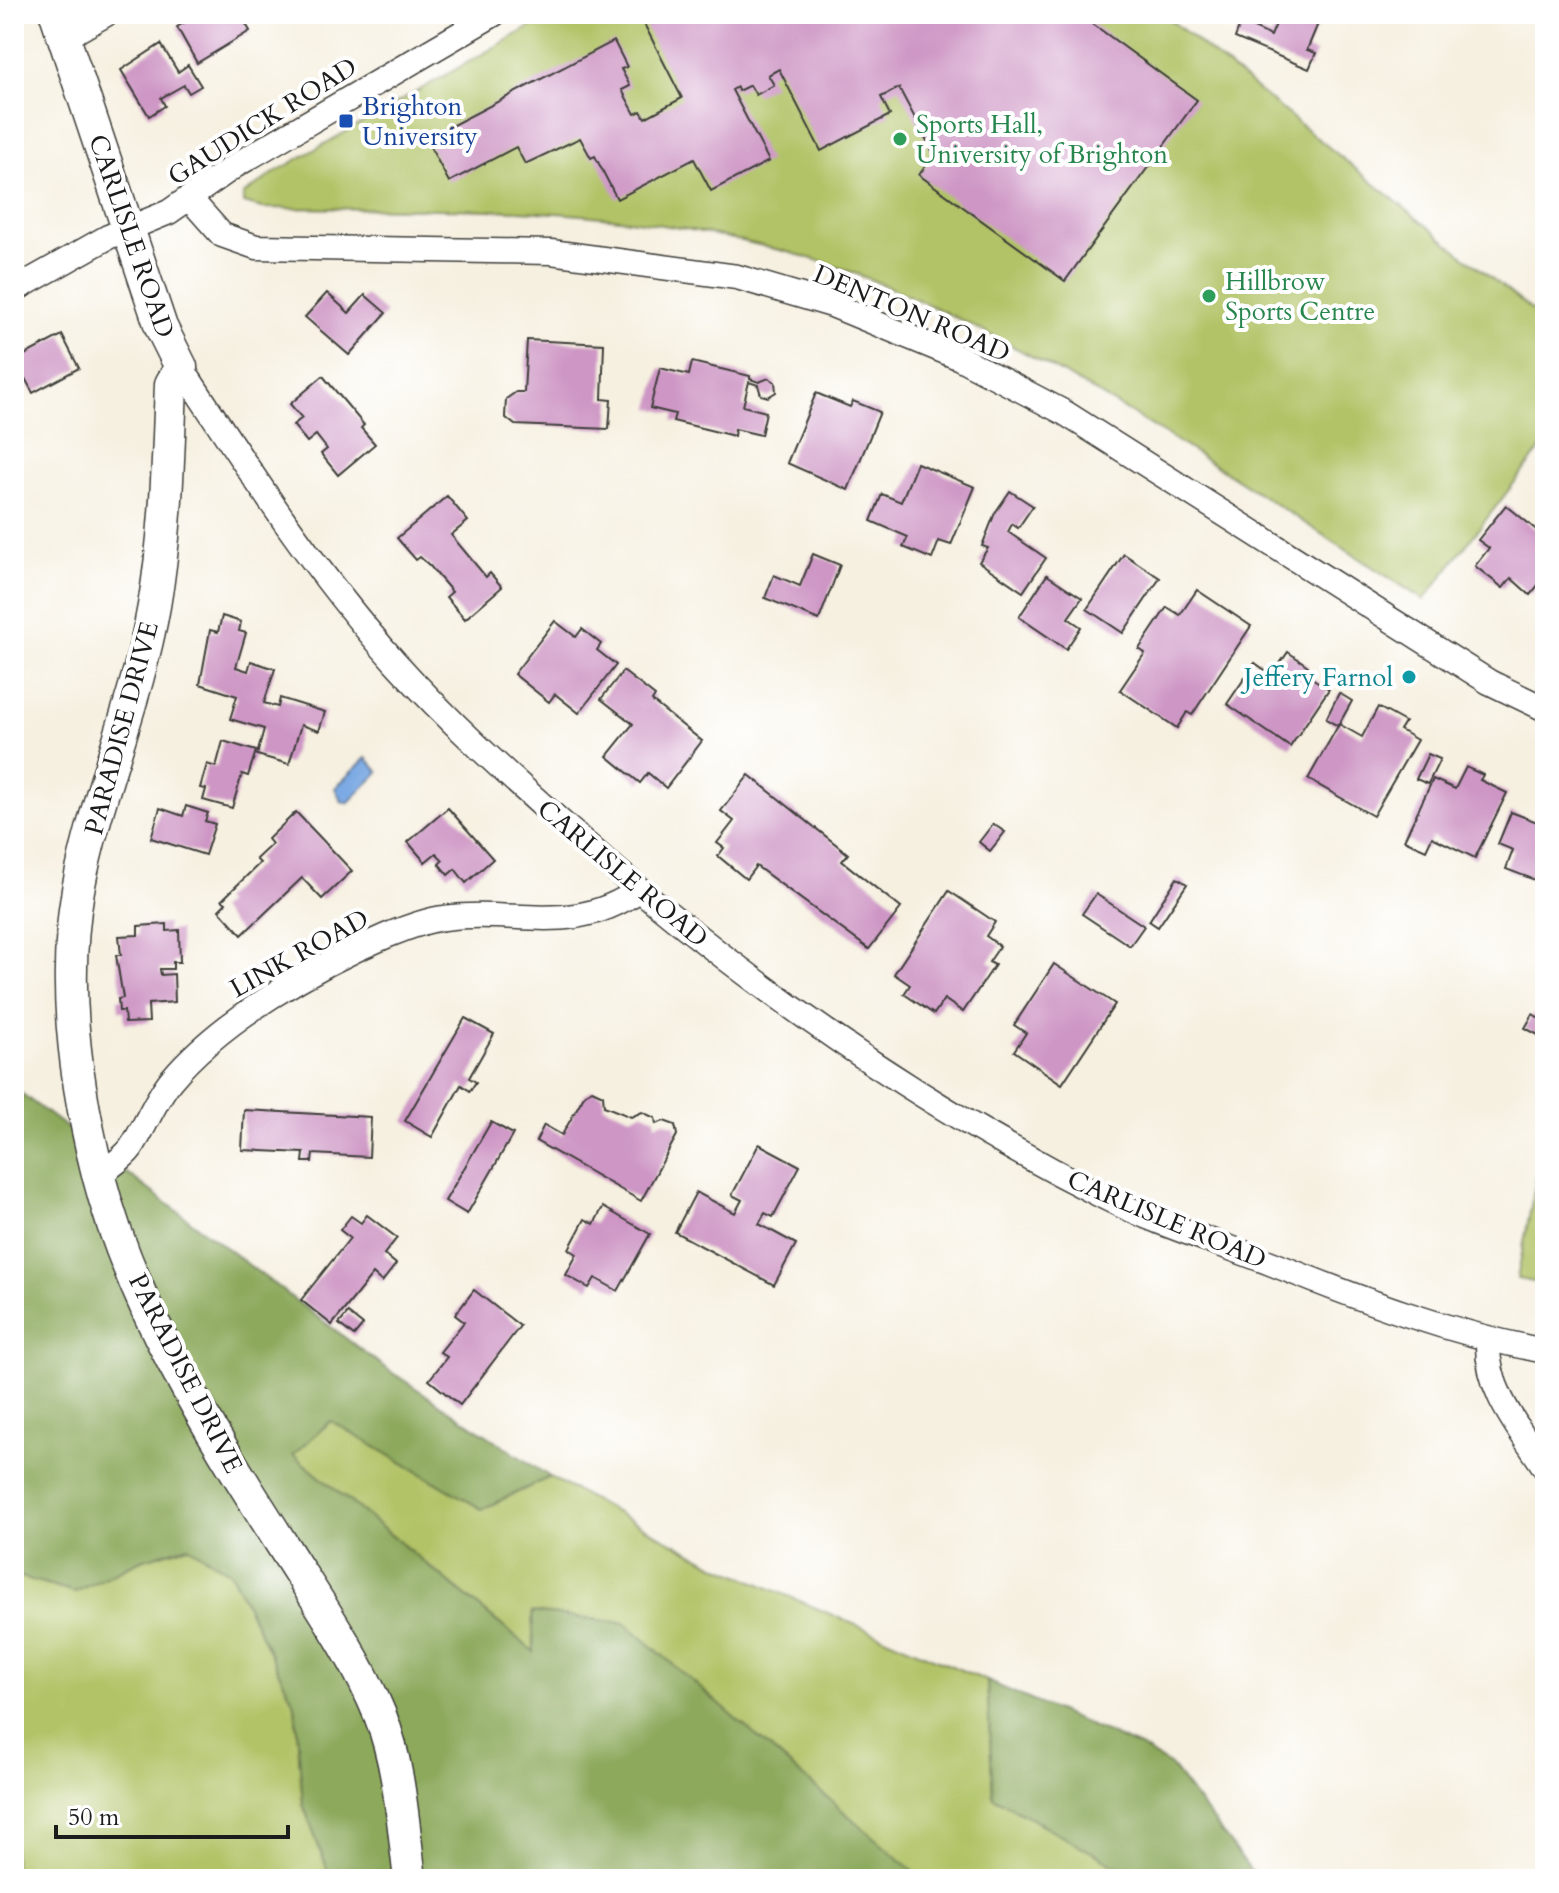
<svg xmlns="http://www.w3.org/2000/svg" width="1559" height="1893" font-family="Cardo,serif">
<rect width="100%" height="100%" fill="#fff"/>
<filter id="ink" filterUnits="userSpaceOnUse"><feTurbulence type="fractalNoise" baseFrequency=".0125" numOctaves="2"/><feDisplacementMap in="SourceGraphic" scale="16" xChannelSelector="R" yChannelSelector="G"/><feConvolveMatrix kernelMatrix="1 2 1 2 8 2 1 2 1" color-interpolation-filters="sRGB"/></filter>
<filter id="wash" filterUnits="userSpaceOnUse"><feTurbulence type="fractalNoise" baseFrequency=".006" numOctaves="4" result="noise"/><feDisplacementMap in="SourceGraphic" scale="32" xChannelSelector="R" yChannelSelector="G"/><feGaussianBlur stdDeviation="1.8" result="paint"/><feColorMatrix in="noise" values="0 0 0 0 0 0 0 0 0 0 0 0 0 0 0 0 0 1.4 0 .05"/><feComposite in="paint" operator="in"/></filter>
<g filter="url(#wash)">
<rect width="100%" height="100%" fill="#f6f0e0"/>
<g fill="#b1c366" stroke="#667041" stroke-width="2">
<path d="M 553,14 L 1163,14 L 1545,321 L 1545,443 L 1424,600 C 1238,482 1056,351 849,271 C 807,255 759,245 715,235 C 568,202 412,210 262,208 L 243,203 L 243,195 L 277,171 Z"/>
<path d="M 1545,1133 L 1545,1284 L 1517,1279 Z"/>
<path d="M 331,1421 L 482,1509 L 550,1477 L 713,1564 L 987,1681 L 993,1797 L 1140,1879 L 922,1879 L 532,1613 L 535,1653 L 292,1454 Z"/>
<path d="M 188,1546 L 231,1573 L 295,1705 L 303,1804 L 331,1879 L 14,1879 L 14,1575 L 75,1592 L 141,1560 Z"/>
</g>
<g fill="#8ca95b" stroke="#54623c" stroke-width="2">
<path d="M 14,1088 L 384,1367 L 550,1477 L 482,1509 L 331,1421 L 293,1455 L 534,1652 L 532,1612 L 625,1623 L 922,1879 L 331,1879 L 303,1804 L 295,1705 L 231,1573 L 188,1546 L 141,1560 L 75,1592 L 14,1575 Z"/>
<path d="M 987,1681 L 1142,1748 L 1172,1767 L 1257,1879 L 1140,1879 L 993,1797 Z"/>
</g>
<path fill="#79a8e3" stroke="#4a6280" stroke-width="2" d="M 366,758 L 379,772 L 348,803 L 341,801 L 335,788 Z"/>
<g id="blocks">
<g fill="#ce96c5">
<path d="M 199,14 L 240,14 L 250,31 L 197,63 L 177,27 Z"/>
<path d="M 263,14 L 281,14 L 268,22 Z"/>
<path d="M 639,14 L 1079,14 L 1197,100 L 1065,281 L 919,175 L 934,154 L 899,88 L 881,97 L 890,115 L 821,151 L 779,69 L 768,75 L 774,85 L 756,95 L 750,85 L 738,91 L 737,87 L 732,90 L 769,161 L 711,191 L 694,159 L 617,199 L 595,156 L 591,158 L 580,138 L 525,164 L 516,147 L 449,182 L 426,139 L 614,41 L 627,67 L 621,69 L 630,86 L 622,90 L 635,114 L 641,111 L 645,118 L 682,98 Z"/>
<path d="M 1280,14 L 1322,14 L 1307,50 L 1316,53 L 1309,69 L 1235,38 L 1241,22 L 1271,36 Z"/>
<path d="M 161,44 L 178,72 L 188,65 L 201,86 L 189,93 L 184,85 L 161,98 L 165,106 L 149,116 L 121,70 Z"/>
<path d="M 327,293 L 349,313 L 365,295 L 386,313 L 349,355 L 305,317 Z"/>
<path d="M 62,335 L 79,368 L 33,393 L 15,360 Z"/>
<path d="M 527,340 L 604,344 L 602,399 L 611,400 L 609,429 L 515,425 L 505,417 L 506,399 L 516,392 L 524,392 Z"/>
<path d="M 692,362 L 750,376 L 750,379 L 759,382 L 769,378 L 775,382 L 776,392 L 768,397 L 761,395 L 758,385 L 749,382 L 743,406 L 766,412 L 761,435 L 735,429 L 734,436 L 673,421 L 675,414 L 650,408 L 660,368 L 689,375 Z"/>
<path d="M 323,376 L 364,425 L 361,428 L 375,444 L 338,475 L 321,454 L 327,449 L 316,435 L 307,442 L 293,425 L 302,418 L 290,404 Z"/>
<path d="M 816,393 L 850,407 L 853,401 L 880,412 L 848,490 L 787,463 Z"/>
<path d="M 917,463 L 975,487 L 951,545 L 939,541 L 932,559 L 903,547 L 908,537 L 871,521 L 882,494 L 901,502 Z"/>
<path d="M 1010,491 L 1033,506 L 1018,528 L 1012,524 L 1008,532 L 1046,558 L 1023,592 L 979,562 L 988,548 L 982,546 L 995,513 Z"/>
<path d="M 447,496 L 468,521 L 451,535 L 486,577 L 490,573 L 502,587 L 465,619 L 446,597 L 452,592 L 430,566 L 420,557 L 416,560 L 397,538 Z"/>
<path d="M 1506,505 L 1545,537 L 1545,577 L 1530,595 L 1511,578 L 1503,588 L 1475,566 L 1489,548 L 1478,540 Z"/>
<path d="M 813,554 L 840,565 L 819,620 L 765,598 L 774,575 L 800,586 Z"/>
<path d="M 1124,554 L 1160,578 L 1123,633 L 1087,609 Z"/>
<path d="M 1047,575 L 1082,598 L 1068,618 L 1081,627 L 1066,649 L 1019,617 Z"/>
<path d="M 1197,590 L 1251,626 L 1192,715 L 1187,712 L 1177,728 L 1120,690 L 1145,653 L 1139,649 L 1167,607 L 1180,615 Z"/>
<path d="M 222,616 L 241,622 L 239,631 L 246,633 L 236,667 L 248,671 L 251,661 L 275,669 L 264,703 L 278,707 L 280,698 L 325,712 L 319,731 L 301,725 L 289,764 L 257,755 L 264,729 L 230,719 L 237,696 L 200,684 L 210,630 L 218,632 Z"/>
<path d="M 555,621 L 576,637 L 582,629 L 601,644 L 597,650 L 616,665 L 579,713 L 555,694 L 549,702 L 514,674 Z"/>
<path d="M 1288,652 L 1308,666 L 1304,673 L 1329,689 L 1290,747 L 1227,704 L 1255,663 L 1272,675 Z"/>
<path d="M 623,671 L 655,696 L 652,701 L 702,741 L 666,788 L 648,773 L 640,783 L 607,756 L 633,724 L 601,699 Z"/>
<path d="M 1339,693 L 1352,701 L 1338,726 L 1326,719 Z"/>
<path d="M 1378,707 L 1405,722 L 1400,730 L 1417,740 L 1373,816 L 1308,779 L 1339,724 L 1362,737 Z"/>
<path d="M 223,741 L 256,751 L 248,776 L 242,774 L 232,808 L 203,800 L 206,789 L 200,788 L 207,764 L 216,767 Z"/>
<path d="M 1428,754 L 1440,759 L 1428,784 L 1416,779 Z"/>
<path d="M 1466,767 L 1483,775 L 1480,780 L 1507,793 L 1475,858 L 1432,837 L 1426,850 L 1404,840 L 1433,779 L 1455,789 Z"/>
<path d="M 749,775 L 848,854 L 842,861 L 901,908 L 869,949 L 756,866 L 746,879 L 718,856 L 724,848 L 717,843 L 734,821 L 721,811 Z"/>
<path d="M 186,806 L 208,813 L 205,821 L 215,824 L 205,855 L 151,838 L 160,808 L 183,816 Z"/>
<path d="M 448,808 L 493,859 L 466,883 L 455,869 L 448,875 L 439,864 L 443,860 L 436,853 L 425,862 L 408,842 Z"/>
<path d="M 296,812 L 352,871 L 322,899 L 302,878 L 242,935 L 219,910 L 226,903 L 222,900 L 260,863 L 256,859 L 272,844 L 268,839 Z"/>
<path d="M 1511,812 L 1545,825 L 1545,878 L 1537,875 L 1535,880 L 1506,869 L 1513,850 L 1498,844 Z"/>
<path d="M 993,824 L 1005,832 L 990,851 L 979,842 Z"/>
<path d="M 1177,878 L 1187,884 L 1158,927 L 1149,921 Z"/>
<path d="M 949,891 L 995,922 L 986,936 L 1000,946 L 989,962 L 995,965 L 963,1012 L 944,999 L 934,1014 L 904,994 L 910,985 L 894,974 Z"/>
<path d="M 1096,894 L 1144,926 L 1130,946 L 1082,914 Z"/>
<path d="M 167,924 L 167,931 L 179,930 L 180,962 L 173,962 L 173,969 L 160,969 L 161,975 L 174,974 L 175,1002 L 148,1004 L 149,1022 L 125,1023 L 124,1011 L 119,1011 L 118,999 L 123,998 L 116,955 L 121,955 L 119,936 L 138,935 L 138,926 Z"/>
<path d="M 1054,964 L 1115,1004 L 1062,1084 L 1014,1051 L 1026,1033 L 1014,1025 Z"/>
<path d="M 1533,1014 L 1545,1022 L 1542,1037 L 1525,1028 Z"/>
<path d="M 465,1018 L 494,1034 L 469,1078 L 476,1082 L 470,1091 L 461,1085 L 432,1137 L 405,1121 Z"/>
<path d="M 592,1090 L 603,1095 L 604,1106 L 631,1117 L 642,1112 L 655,1118 L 656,1124 L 664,1121 L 675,1125 L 677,1135 L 641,1201 L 536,1141 L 544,1125 L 562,1135 L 585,1094 Z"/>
<path d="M 244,1110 L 371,1117 L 369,1157 L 313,1154 L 312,1162 L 303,1162 L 304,1153 L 242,1150 Z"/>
<path d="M 491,1122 L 513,1134 L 467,1214 L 445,1201 Z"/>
<path d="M 759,1144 L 800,1166 L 773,1217 L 765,1213 L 759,1224 L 796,1244 L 774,1285 L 675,1232 L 696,1192 L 735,1213 L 742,1200 L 732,1195 Z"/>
<path d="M 603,1207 L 650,1234 L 618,1291 L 595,1278 L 589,1288 L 566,1275 L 577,1254 L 569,1249 L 585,1219 L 594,1224 Z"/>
<path d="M 367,1215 L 397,1238 L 384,1254 L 396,1264 L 382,1282 L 373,1274 L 332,1325 L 301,1300 L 350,1238 L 340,1230 L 351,1216 L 361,1223 Z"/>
<path d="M 474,1290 L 520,1326 L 460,1405 L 429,1380 L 447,1357 L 440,1352 L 464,1322 L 455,1315 Z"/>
<path d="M 348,1313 L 363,1325 L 354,1336 L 339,1324 Z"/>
</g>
</g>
</g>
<g filter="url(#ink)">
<use href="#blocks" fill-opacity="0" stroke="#3d3c39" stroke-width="2"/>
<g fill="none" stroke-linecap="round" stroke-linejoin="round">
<defs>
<g id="minor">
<path d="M 64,38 L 106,14"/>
<path d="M 190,199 L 222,235 L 256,247 L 551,252 L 737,277 L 832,305 L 960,358 L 1065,413 L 1489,682 L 1545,709"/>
<path d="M 14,290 L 108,237 L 169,212 L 236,165 L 494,14"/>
<path d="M 181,367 C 247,468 314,571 395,662 C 449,722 509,776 570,830 C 732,973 910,1100 1104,1197 C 1157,1224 1217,1242 1273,1264 C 1362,1300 1450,1333 1545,1351"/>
<path d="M 99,1176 C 109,1167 123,1159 131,1148 C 146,1126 154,1101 171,1080 C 221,1020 315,966 386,936 C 403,929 426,920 444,918 C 517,908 572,937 639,890"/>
<path d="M 1488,1341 C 1486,1391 1519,1428 1545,1468"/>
</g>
<path id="tertiary" d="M 56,14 L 161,327 L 181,367 L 171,384 C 168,458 167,532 154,606 C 137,703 96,794 78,890 C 62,982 75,1083 98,1174 C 132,1307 208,1428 281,1543 C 316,1599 355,1654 380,1715 C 400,1766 403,1825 410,1879"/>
</defs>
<use href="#minor" stroke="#3d3c39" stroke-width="27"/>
<use href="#tertiary" stroke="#3d3c39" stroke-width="35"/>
<use href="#minor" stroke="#fff" stroke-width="24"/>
<use href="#tertiary" stroke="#fff" stroke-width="32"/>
</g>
</g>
<rect fill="#1a4fb4" stroke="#fff" stroke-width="3" x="338" y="113" width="16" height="16" rx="4"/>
<g fill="#2e9e5b" stroke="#fff" stroke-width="3">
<circle cx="900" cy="139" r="8"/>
<circle cx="1209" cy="296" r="8"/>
</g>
<circle fill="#0f9aa8" stroke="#fff" stroke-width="3" cx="1409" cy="677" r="8"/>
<g text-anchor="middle" stroke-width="8" stroke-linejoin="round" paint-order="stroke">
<g font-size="26" fill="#164399" stroke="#fff" text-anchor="start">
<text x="362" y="115">Brighton<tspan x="362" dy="30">University</tspan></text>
</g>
<g font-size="26" fill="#1c1c1c" stroke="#fff">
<text transform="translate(262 121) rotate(-32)" y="9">GAUDICK ROAD</text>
<text transform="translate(132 236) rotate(71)" y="9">CARLISLE ROAD</text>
<text transform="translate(912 313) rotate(23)" y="9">DENTON ROAD</text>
<text transform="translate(121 728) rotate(-75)" y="9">PARADISE DRIVE</text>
<text transform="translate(623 873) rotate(40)" y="9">CARLISLE ROAD</text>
<text transform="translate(299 953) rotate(-29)" y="9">LINK ROAD</text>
<text transform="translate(1167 1219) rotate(23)" y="9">CARLISLE ROAD</text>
<text transform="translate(186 1373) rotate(63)" y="9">PARADISE DRIVE</text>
</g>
<g font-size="26" fill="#27864d" stroke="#fff" text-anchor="start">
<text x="916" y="133">Sports Hall,<tspan x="916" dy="30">University of Brighton</tspan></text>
<text x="1225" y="290">Hillbrow<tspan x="1225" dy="30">Sports Centre</tspan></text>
</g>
<g font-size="26" fill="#0d838f" stroke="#fff" text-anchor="end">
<text x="1393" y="686">Jeffery Farnol</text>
</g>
</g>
<rect width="1559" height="1893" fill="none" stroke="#fff" stroke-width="48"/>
<path d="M56 1825v12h232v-12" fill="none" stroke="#1c1c1c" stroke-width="4"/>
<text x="68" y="1825" font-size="24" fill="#1c1c1c" stroke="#ffffff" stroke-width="6" paint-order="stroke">50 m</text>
</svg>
